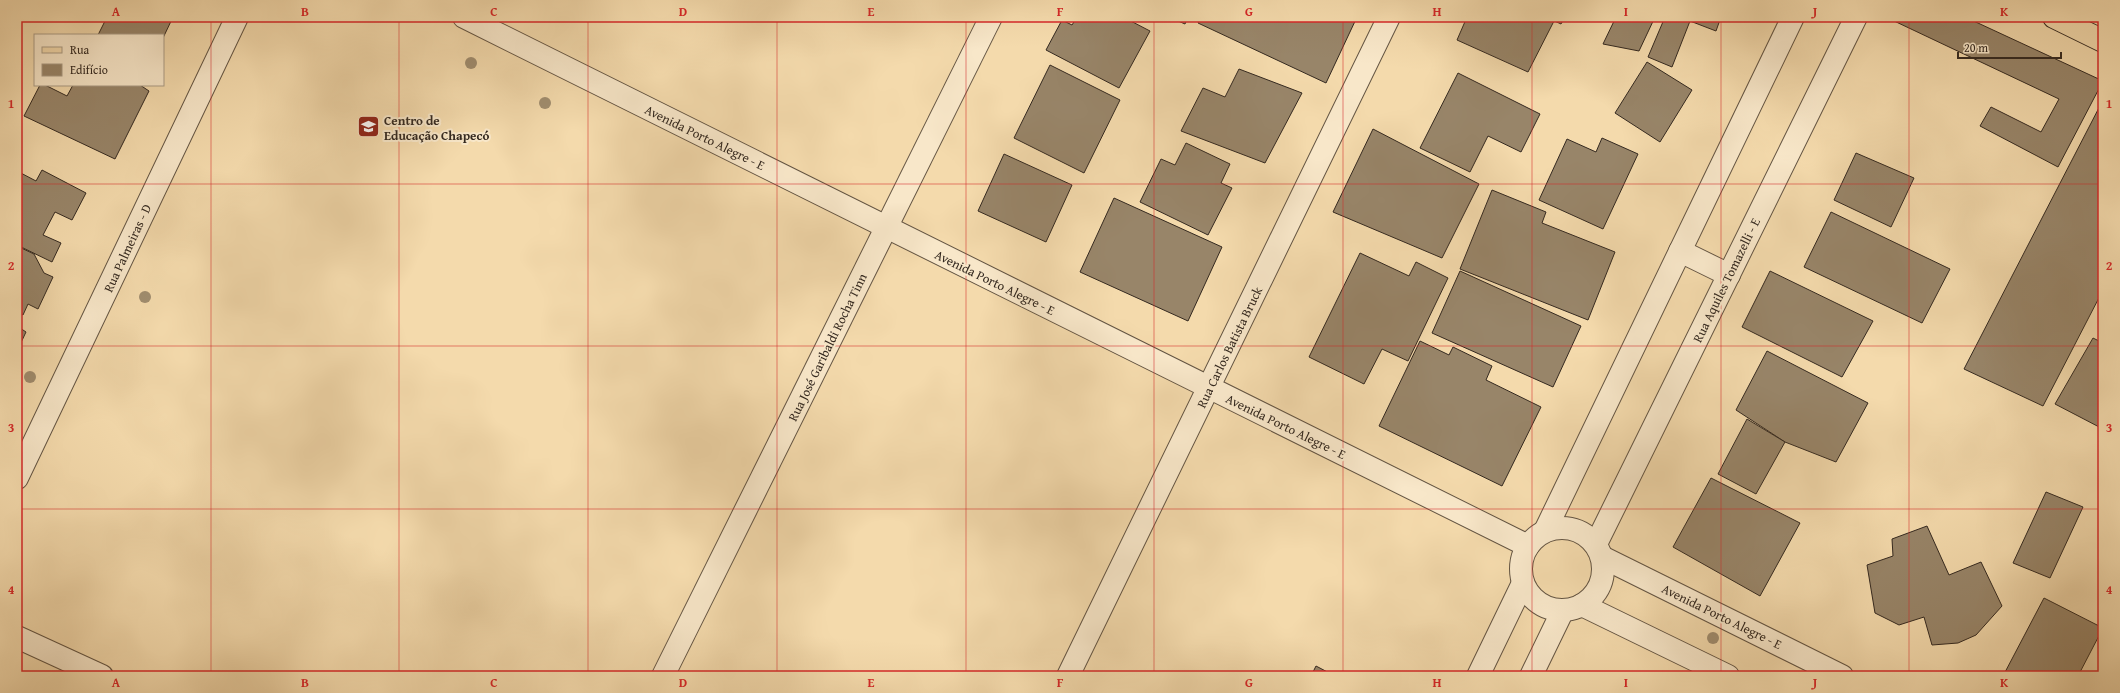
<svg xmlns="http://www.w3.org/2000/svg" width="2120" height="693" font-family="'Gentium Book Plus',serif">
<rect width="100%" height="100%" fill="#f4daac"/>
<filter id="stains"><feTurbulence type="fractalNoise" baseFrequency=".005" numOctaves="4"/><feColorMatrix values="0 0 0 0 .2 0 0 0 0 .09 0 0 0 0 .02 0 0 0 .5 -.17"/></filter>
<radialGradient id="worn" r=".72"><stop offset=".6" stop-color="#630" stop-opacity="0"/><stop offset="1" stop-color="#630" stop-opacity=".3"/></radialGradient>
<g fill="#988569" stroke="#342920">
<path d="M 107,17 L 173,17 L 163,38 L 163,35 L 98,35 Z"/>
<path d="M 1077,17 L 1123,17 L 1150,31 L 1119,88 L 1046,50 L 1062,20 L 1072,25 Z"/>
<path d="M 1169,17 L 1188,17 L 1185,24 Z"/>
<path d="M 1201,17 L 1357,17 L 1326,83 L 1198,23 Z"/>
<path d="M 1467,17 L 1546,17 L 1554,21 L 1528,72 L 1457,40 Z"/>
<path d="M 1546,17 L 1565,17 L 1561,24 Z"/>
<path d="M 1616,17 L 1655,17 L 1639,51 L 1603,44 Z"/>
<path d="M 1665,17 L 1721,17 L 1716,31 L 1690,21 L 1672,67 L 1648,57 Z"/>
<path d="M 1893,17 L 1965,17 L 2103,81 L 2058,167 L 1980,126 L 1991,107 L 2041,132 L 2059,99 L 1892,20 Z"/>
<path d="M 1647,62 L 1692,90 L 1660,142 L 1615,113 Z"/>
<path d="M 1050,65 L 1120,100 L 1084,173 L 1014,138 Z"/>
<path d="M 1239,69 L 1302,93 L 1265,163 L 1181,131 L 1203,88 L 1225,97 Z"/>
<path d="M 1458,73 L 1540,114 L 1521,152 L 1488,136 L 1470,172 L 1420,148 Z"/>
<path d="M 40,85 L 45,85 L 67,96 L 73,85 L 140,85 L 149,91 L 115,159 L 24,116 Z"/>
<path d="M 2103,100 L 2103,290 L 2043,406 L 1964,369 Z"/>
<path d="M 1373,129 L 1479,184 L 1442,258 L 1333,212 Z"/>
<path d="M 1602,138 L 1638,154 L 1603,229 L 1539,200 L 1567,139 L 1596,152 Z"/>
<path d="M 1186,143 L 1230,164 L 1221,183 L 1232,188 L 1208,235 L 1140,202 L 1161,159 L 1175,165 Z"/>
<path d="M 1856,153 L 1914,178 L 1891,227 L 1834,200 Z"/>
<path d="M 1004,154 L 1072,185 L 1046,242 L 978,211 Z"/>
<path d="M 42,170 L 86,193 L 72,220 L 55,212 L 43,235 L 61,243 L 52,262 L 17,245 L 17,171 L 36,181 Z"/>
<path d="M 1492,190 L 1546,212 L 1542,223 L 1615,252 L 1588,320 L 1460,269 Z"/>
<path d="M 1114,198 L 1222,247 L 1188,321 L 1080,272 Z"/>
<path d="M 1831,212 L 1950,269 L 1922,323 L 1804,267 Z"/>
<path d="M 17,246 L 34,254 L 44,273 L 53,277 L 38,309 L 28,304 L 23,315 L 17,312 Z"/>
<path d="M 1360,253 L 1409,276 L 1416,262 L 1448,278 L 1408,361 L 1382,349 L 1364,384 L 1309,357 Z"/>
<path d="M 1460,271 L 1581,326 L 1553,387 L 1432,333 Z"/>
<path d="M 1770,271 L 1873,321 L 1842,377 L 1742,327 Z"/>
<path d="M 17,326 L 26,332 L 17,351 Z"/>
<path d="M 2093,338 L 2103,343 L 2103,429 L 2055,404 Z"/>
<path d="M 1420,341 L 1449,355 L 1453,347 L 1492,366 L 1486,380 L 1541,407 L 1502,486 L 1379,426 Z"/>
<path d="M 1767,351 L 1868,403 L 1836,462 L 1785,442 L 1736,410 Z"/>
<path d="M 1747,419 L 1785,442 L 1756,494 L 1718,474 Z"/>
<path d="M 1711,478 L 1800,523 L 1760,596 L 1673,547 Z"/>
<path d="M 2046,492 L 2083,507 L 2050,578 L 2013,563 Z"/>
<path d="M 1927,526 L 1949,575 L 1981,562 L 2002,606 L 1976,635 L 1958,643 L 1932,645 L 1924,617 L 1899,625 L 1875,613 L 1867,565 L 1893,556 L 1892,539 Z"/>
<path d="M 2044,598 L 2103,628 L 2078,676 L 2003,676 Z"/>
<path d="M 1316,666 L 1335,676 L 1311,676 Z"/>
</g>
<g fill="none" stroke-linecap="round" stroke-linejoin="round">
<defs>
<g id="minor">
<path d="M 17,478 L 237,17"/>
<path d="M 663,676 L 991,17"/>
<path d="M 1068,676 L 1389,17"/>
</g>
<g id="tertiary">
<path d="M 464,17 L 1528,546"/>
<path d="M 1680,251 L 1729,275"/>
<circle cx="1562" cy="569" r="41"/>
<path d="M 1545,531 L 1793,17"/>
<path d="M 1596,544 L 1856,17"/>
<path d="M 1602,557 L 1842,676"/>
<path d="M 1582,605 L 1728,676"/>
<path d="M 17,637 L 102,676"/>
<path d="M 1478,676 L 1523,583"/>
<path d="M 1531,676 L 1563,610"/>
</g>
<path id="primary" d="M 2054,17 L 2103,41"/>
</defs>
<use href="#minor" stroke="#645543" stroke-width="24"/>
<use href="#tertiary" stroke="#645543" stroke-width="24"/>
<use href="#primary" stroke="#342920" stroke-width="24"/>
<use href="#minor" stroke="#f8e7c9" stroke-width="22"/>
<use href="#tertiary" stroke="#f8e7c9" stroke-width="22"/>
<use href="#primary" stroke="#f4daac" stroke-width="22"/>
</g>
<g fill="#a08d6f">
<circle cx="471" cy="63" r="6"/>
<circle cx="545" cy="103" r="6"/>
<circle cx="145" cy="297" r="6"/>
<circle cx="30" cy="377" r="6"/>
<circle cx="1713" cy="638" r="6"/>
</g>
<path fill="none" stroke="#d62828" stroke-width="1" stroke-opacity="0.55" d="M 211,17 L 211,676M 399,17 L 399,676M 588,17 L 588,676M 777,17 L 777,676M 966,17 L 966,676M 1154,17 L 1154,676M 1343,17 L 1343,676M 1532,17 L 1532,676M 1721,17 L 1721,676M 1909,17 L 1909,676M 17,184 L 2103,184M 17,346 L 2103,346M 17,509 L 2103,509"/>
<defs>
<symbol id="school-square" viewBox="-11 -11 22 22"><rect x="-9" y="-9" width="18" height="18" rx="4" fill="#8f2418" stroke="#f8e7c9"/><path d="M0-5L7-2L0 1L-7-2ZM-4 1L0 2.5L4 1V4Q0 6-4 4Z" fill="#fff"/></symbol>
</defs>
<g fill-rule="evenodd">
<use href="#school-square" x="356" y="114" width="25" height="25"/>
</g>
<g text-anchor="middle" stroke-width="4" stroke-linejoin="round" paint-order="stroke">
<g font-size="13" font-weight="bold" fill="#342920" stroke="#f8e7c9" text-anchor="start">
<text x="384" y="125">Centro de<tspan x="384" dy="15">Educação Chapecó</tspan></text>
</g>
<g font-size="13" fill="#342920" stroke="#f8e7c9">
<text transform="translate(705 137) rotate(26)" y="5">Avenida Porto Alegre - E</text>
<text transform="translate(127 248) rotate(-65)" y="5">Rua Palmeiras - D</text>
<text transform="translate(1726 280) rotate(-64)" y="5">Rua Aquiles Tomazelli - E</text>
<text transform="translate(995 282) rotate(26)" y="5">Avenida Porto Alegre - E</text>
<text transform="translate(827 347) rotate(-64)" y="5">Rua José Garibaldi Rocha Tinn</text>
<text transform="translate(1229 347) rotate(-64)" y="5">Rua Carlos Batista Bruck</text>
<text transform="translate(1286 426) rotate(26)" y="5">Avenida Porto Alegre - E</text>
<text transform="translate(1722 616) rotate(26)" y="5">Avenida Porto Alegre - E</text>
</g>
</g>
<rect width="2120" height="693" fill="none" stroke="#f4daac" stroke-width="44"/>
<rect x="34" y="34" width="130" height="52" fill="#f8e7c9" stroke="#aa9b85"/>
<rect x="42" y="47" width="20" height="6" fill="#f4daac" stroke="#aa9b85"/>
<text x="70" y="54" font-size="12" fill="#342920">Rua</text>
<rect x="42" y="64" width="20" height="12" fill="#988569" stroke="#aa9b85"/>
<text x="70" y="74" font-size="12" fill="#342920">Edifício</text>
<path d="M1958 52v6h103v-6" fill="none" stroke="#342920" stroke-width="2"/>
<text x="1964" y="52" font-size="12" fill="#342920" stroke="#f8e7c9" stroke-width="3" paint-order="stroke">20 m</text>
<rect x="22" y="22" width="2076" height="649" fill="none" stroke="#d62828" stroke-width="1.5"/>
<g font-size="13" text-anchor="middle" font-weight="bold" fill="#d62828">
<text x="116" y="16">A</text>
<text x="305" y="16">B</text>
<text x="494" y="16">C</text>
<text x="683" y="16">D</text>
<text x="871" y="16">E</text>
<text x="1060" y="16">F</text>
<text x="1249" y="16">G</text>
<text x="1437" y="16">H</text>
<text x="1626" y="16">I</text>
<text x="1815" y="16">J</text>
<text x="2004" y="16">K</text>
<text x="11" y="108">1</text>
<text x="2109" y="108">1</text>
<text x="11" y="270">2</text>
<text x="2109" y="270">2</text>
<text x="11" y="432">3</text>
<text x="2109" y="432">3</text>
<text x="11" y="594">4</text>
<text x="2109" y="594">4</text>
<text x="116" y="687">A</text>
<text x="305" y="687">B</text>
<text x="494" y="687">C</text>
<text x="683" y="687">D</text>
<text x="871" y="687">E</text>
<text x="1060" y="687">F</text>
<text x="1249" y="687">G</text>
<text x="1437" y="687">H</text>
<text x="1626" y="687">I</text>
<text x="1815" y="687">J</text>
<text x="2004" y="687">K</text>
</g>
<rect width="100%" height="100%" filter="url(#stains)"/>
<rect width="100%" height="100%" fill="url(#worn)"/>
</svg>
